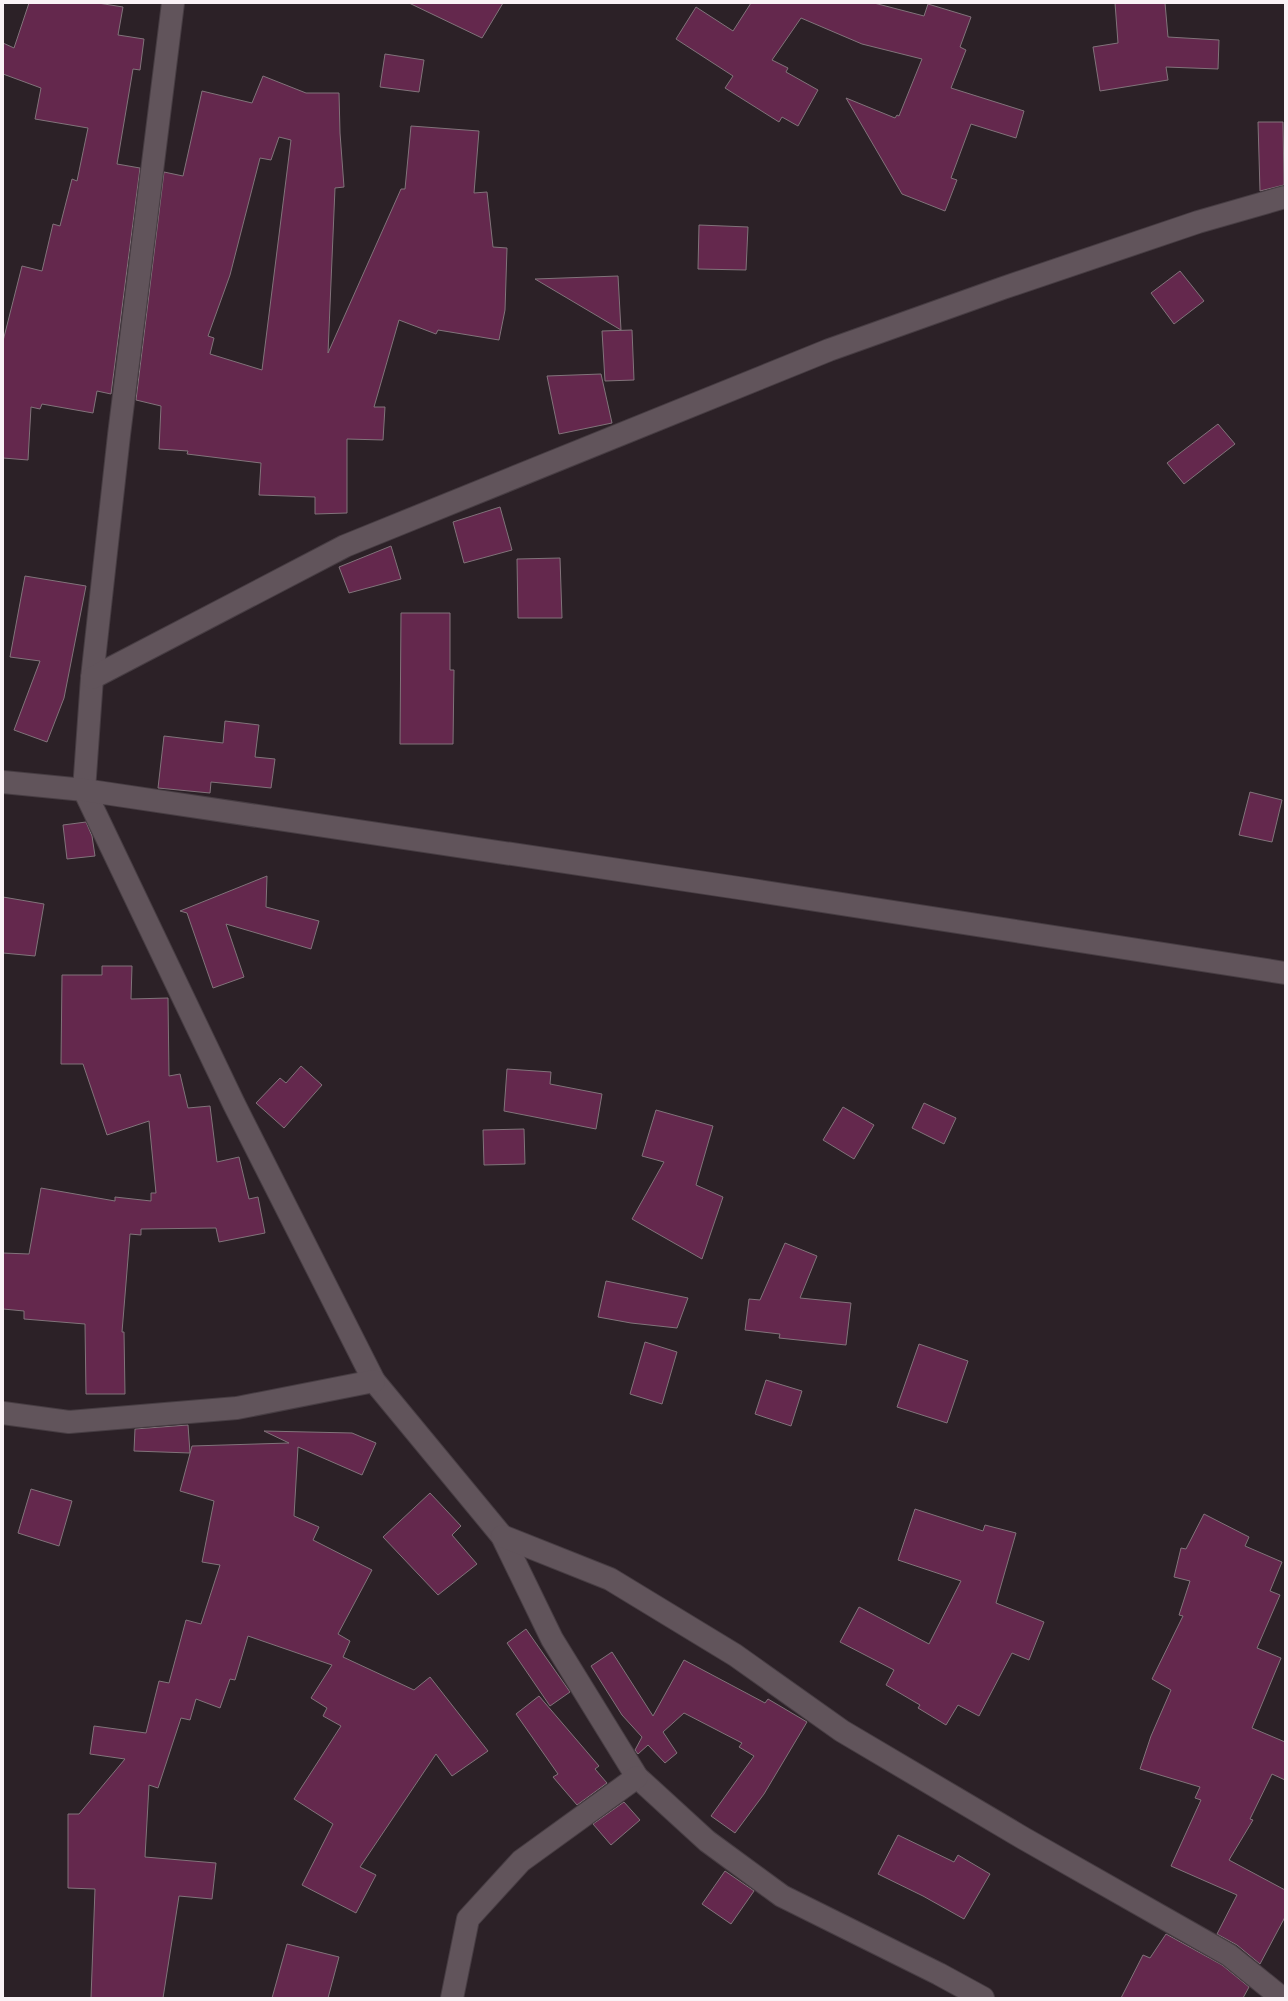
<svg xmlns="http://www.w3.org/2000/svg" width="1288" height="2001" font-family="Figtree,sans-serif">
<rect width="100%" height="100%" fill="#2c2127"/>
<g fill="#64284d" stroke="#81737a" fill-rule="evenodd">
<path d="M 29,3 L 98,3 L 123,7 L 118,35 L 144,39 L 140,70 L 133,69 L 117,164 L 140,168 L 111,394 L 97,391 L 93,413 L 42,404 L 40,409 L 31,407 L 28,460 L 3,458 L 3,341 L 22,266 L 42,271 L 53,224 L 60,226 L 72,179 L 77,181 L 88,128 L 35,119 L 41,88 L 3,74 L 3,43 L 14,48 Z"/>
<path d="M 409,3 L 503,3 L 482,38 Z"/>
<path d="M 751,3 L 874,3 L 924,16 L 928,4 L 971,17 L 960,47 L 966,50 L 951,88 L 1024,111 L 1016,138 L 971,124 L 951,178 L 957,180 L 945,211 L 902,194 L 846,98 L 895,118 L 897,115 L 899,116 L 922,59 L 862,44 L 801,18 L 772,60 L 788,68 L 786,72 L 818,90 L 798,126 L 782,117 L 779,122 L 725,88 L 733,76 L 676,39 L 696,7 L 733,31 Z"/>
<path d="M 1115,3 L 1165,3 L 1168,37 L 1219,40 L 1218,69 L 1166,67 L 1168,80 L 1100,91 L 1093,47 L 1118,43 Z"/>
<path d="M 385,54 L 424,60 L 419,92 L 380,87 Z"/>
<path d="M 263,76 L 306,93 L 339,93 L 340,133 L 344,187 L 335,188 L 328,353 L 401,189 L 405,189 L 411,126 L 479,131 L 474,193 L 487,192 L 493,247 L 507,248 L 505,310 L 499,340 L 438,330 L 436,334 L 399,320 L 374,407 L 385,407 L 383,440 L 347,439 L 347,513 L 315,514 L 315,497 L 259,495 L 261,463 L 187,454 L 188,451 L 159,449 L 161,406 L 136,400 L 164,172 L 183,176 L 202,91 L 252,103 ZM 279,137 L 291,140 L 262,370 L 210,354 L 214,338 L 208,336 L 230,275 L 260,158 L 271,160 Z"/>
<path d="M 1258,122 L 1283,122 L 1284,185 L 1260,191 Z"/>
<path d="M 699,225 L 748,227 L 746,270 L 698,269 Z"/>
<path d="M 1180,271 L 1204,301 L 1174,324 L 1151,293 Z"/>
<path d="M 618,276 L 621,330 L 535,279 Z"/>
<path d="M 632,330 L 634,380 L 605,381 L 602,331 Z"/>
<path d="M 601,374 L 612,423 L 559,434 L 547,376 Z"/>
<path d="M 1218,424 L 1235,444 L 1184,484 L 1167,463 Z"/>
<path d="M 500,507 L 512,550 L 464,563 L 453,522 Z"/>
<path d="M 391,546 L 401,579 L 349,593 L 339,567 Z"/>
<path d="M 560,558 L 562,618 L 518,618 L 517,559 Z"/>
<path d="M 25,576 L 86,586 L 64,698 L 47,742 L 14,730 L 40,661 L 10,657 Z"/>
<path d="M 401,613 L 450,613 L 450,670 L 454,670 L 453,744 L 400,744 Z"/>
<path d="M 225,721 L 259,725 L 255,757 L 275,759 L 271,788 L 211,782 L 210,793 L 158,788 L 164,736 L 223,743 Z"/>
<path d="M 1250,792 L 1282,800 L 1272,842 L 1239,835 Z"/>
<path d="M 86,822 L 92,836 L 95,856 L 67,859 L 63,825 Z"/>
<path d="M 267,876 L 266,907 L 319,921 L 311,949 L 226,924 L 244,977 L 213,988 L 187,913 L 180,911 Z"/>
<path d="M 3,897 L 44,904 L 35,956 L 3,953 Z"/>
<path d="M 102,966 L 132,966 L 131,999 L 168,998 L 169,1076 L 180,1074 L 188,1108 L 210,1106 L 217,1162 L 239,1157 L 249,1199 L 258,1197 L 265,1233 L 219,1242 L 216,1228 L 141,1229 L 141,1235 L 130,1234 L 122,1332 L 124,1332 L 125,1394 L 86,1394 L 85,1324 L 24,1319 L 24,1311 L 3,1309 L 3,1253 L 29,1254 L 41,1188 L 115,1201 L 115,1197 L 151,1201 L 151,1193 L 156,1193 L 149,1121 L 107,1135 L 83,1064 L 61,1064 L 62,975 L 102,975 Z"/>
<path d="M 301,1066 L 322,1085 L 284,1128 L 256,1103 L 280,1078 L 286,1083 Z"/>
<path d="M 507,1069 L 551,1072 L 550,1084 L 602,1094 L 596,1129 L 504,1111 Z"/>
<path d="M 924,1103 L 956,1118 L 944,1144 L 912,1128 Z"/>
<path d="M 843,1107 L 874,1125 L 854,1159 L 823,1140 Z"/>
<path d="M 656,1110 L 713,1126 L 696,1185 L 723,1197 L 702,1259 L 632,1219 L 664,1162 L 642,1156 Z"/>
<path d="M 524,1129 L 525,1164 L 484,1165 L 483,1130 Z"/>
<path d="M 785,1243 L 817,1256 L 800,1298 L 851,1303 L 846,1345 L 779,1338 L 780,1334 L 745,1330 L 749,1299 L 760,1300 Z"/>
<path d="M 606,1281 L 688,1298 L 677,1328 L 631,1323 L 598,1317 Z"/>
<path d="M 645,1342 L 677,1352 L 662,1404 L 630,1394 Z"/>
<path d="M 919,1344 L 968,1361 L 947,1423 L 897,1407 Z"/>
<path d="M 766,1380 L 802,1391 L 791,1426 L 755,1414 Z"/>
<path d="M 188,1425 L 190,1453 L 134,1451 L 135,1429 Z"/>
<path d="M 264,1431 L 352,1433 L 376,1443 L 362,1475 L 298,1447 L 294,1516 L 319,1527 L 313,1540 L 372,1570 L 338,1634 L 350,1641 L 343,1657 L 414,1690 L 430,1677 L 488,1751 L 452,1776 L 436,1754 L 360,1867 L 376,1875 L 356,1913 L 302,1885 L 333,1824 L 294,1799 L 341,1726 L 323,1716 L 327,1708 L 311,1698 L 332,1665 L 248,1636 L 235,1680 L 230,1679 L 220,1708 L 196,1699 L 190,1720 L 181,1718 L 158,1788 L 149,1785 L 145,1857 L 216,1863 L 212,1899 L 179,1896 L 163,1998 L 91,1998 L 95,1889 L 68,1888 L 68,1814 L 79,1814 L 125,1759 L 90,1754 L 94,1726 L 146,1733 L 159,1681 L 169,1683 L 186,1620 L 201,1624 L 220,1565 L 202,1562 L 214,1501 L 180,1491 L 192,1446 L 289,1443 Z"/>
<path d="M 31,1489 L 72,1501 L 59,1546 L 18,1533 Z"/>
<path d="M 430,1493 L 461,1526 L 452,1535 L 477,1564 L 438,1595 L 383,1537 Z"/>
<path d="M 915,1509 L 983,1531 L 985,1525 L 1016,1533 L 996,1603 L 1044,1622 L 1029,1660 L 1012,1653 L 979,1716 L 958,1705 L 946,1725 L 918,1708 L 920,1705 L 886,1685 L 894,1670 L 840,1642 L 859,1607 L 929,1644 L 961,1581 L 898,1560 Z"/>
<path d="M 1204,1514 L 1249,1537 L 1245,1546 L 1282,1562 L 1270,1591 L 1280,1595 L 1257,1648 L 1281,1658 L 1252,1728 L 1285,1742 L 1285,1780 L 1272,1774 L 1250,1819 L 1253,1820 L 1229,1860 L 1285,1890 L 1285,1917 L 1260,1964 L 1237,1945 L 1217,1934 L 1237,1895 L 1171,1866 L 1201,1800 L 1195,1798 L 1200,1787 L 1140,1769 L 1151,1736 L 1171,1690 L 1152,1679 L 1183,1616 L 1179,1615 L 1190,1581 L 1174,1577 L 1181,1548 L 1186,1549 Z"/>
<path d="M 526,1629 L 570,1692 L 550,1706 L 507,1643 Z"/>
<path d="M 612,1652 L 653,1716 L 684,1660 L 765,1703 L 768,1699 L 807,1722 L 764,1794 L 735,1833 L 711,1816 L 754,1756 L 739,1747 L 742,1743 L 684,1713 L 663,1732 L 677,1753 L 665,1763 L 648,1745 L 638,1754 L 635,1750 L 642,1737 L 622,1715 L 591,1666 Z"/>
<path d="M 539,1696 L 599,1766 L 595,1769 L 607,1783 L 577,1805 L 553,1777 L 558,1774 L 516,1714 Z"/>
<path d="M 624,1802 L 640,1820 L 611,1845 L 593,1824 Z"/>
<path d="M 898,1835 L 954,1862 L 958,1855 L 990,1874 L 964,1919 L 923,1896 L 878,1874 Z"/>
<path d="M 725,1871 L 754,1891 L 731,1924 L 702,1904 Z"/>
<path d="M 1166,1934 L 1222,1965 L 1249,1987 L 1243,1998 L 1121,1998 L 1143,1955 L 1150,1958 Z"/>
<path d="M 287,1944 L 339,1957 L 328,1998 L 272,1998 Z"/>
</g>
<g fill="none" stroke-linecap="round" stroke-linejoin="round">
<defs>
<g id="minor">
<path d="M 173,3 L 119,435 L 92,678 L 84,790 L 234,1104 L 374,1381 L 502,1536 L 552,1639 L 637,1777 L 707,1841 L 782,1896 L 939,1974 L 983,1998"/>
<path d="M 92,678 L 345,546 L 829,350 L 1003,288 L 1198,222 L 1285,197"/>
<path d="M 3,782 L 84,790 L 752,890 L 1285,973"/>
<path d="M 3,1413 L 69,1422 L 237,1408 L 374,1381"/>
<path d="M 502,1536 L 610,1579 L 735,1655 L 842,1731 L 1023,1838 L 1229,1955 L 1282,1998"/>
<path d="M 452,1998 L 468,1919 L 521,1861 L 637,1777"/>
</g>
</defs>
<use href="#minor" stroke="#473d43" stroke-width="24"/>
<use href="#minor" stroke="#61545b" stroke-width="22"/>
</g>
<rect width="1288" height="2001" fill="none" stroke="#faf2f6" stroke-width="8"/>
</svg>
